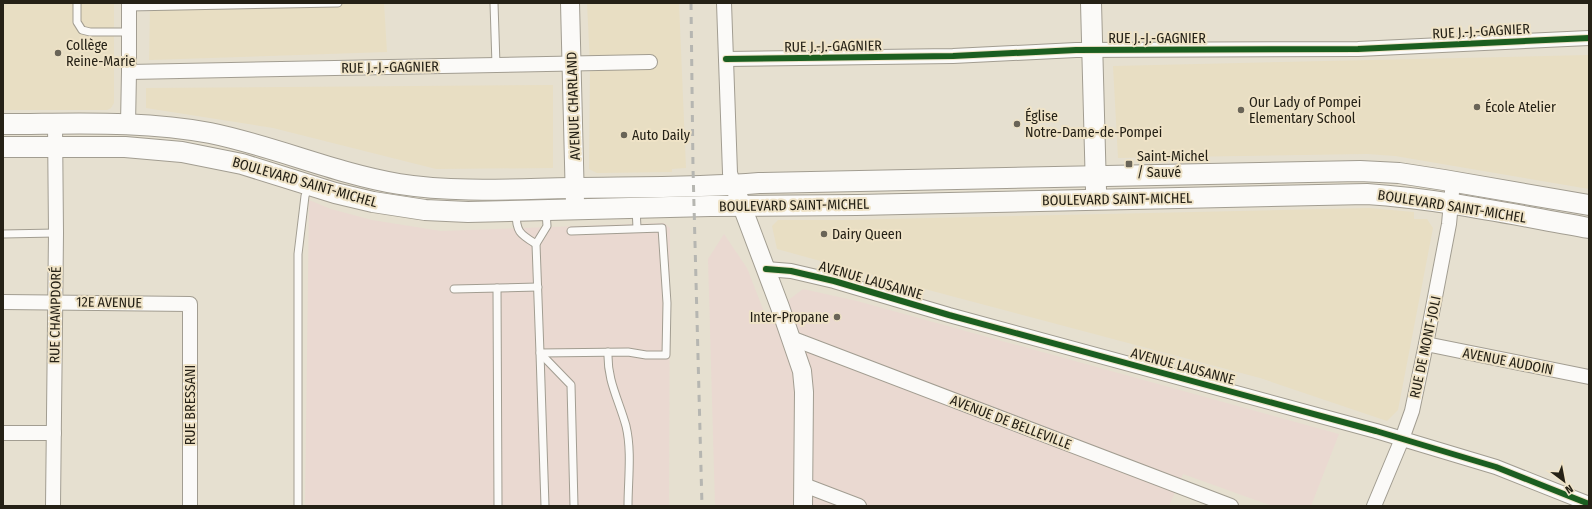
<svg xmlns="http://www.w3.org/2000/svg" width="1592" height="509" font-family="'Fira Sans Condensed',sans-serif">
<rect width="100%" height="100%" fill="#e6e0d0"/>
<g fill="#e8dec3">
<path d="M 3,3 L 114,3 L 114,103 L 111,108 L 107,110 L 3,110 Z"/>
<path d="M 150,3 L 384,3 L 387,52 L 149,60 Z"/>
<path d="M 587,3 L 679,3 L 686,168 L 672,169 L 672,172 L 597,173 L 589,169 L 590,65 Z"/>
<path d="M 1589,55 L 1589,189 L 1395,156 L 1367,154 L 1118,158 L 1113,66 Z"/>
<path d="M 553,85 L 553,168 L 436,169 L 273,128 L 146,108 L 146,88 Z"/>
<path d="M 1369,208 L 1414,212 L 1414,219 L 1427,219 L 1433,228 L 1398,410 L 1387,421 L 1260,378 L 853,270 L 777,249 L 772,226 L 778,220 L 845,220 Z"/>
</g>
<g fill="#ead9d1">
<path d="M 309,200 L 331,209 L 372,220 L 441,231 L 664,223 L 670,228 L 669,506 L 305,506 Z"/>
<path d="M 724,234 L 747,268 L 766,317 L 803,289 L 857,301 L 1339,434 L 1311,506 L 1272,506 L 1183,474 L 1169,506 L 715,506 L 708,259 Z"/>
</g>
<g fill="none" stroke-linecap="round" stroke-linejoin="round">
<defs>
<g id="service">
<path d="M 77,3 L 77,22 L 82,30 L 90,32 L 129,32"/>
<path d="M 494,3 L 496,65"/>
<path d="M 129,7 L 338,3"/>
<path d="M 636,208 L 637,228"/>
<path d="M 516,212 C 516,232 520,234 536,244"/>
<path d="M 546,212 L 547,226 L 536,244 L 540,353 L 571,385 L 574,506"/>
<path d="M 3,234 L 56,233"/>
<path d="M 497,288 L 498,506"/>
<path d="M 454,289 L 538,287"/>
<path d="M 608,352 C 607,381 619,400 626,426 C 632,451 628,480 628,506"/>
<path d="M 298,506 L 298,254 L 305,196 L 309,185"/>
<path d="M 545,506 L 540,353 L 628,352 L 646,355 L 666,355 L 667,303 L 662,228 L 571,231"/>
</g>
<g id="minor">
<path d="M 724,3 L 730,173 L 734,185"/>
<path d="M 726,59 L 953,56 L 1076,50 L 1358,49 L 1589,38"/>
<path d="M 129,72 L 650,62"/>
<path d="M 128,124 L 129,72 L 129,3"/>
<path d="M 766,269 L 791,271 L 834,281 L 949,315 L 1376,431 L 1496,467 L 1589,504"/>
<path d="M 3,302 L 190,304 L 190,506"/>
<path d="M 791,338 L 1231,506"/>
<path d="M 1426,344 L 1589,377"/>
<path d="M 3,433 L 54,433"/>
<path d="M 804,485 L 859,506"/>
<path d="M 53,506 L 56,233 L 55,124"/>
<path d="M 1374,506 L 1402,439 L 1412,411 L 1426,344 L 1449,224 L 1453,181"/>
</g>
<g id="tertiary">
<path d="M 570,3 L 575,203"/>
<path d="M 734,185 L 780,307 L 802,371 L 804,392 L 803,506"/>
</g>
<g id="secondary">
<path d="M 1091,3 L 1096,190"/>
<path d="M 3,124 C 72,124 142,120 210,133 C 274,146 334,173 399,184 C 456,193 514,189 571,188 C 634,187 697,188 759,183 L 1360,171 L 1399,173 L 1444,180 L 1589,205"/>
<path d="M 3,147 L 125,147 L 182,152 L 242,164 L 335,193 L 373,202 L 425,210 L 468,212 L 710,206 L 857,205 L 1367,194 C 1441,199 1515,215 1589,228"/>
</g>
</defs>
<use href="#service" stroke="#a29d91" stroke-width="9"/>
<use href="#minor" stroke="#a29d91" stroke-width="16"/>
<use href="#tertiary" stroke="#a29d91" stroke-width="20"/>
<use href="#secondary" stroke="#a29d91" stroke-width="22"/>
<use href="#service" stroke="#fbfaf8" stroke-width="7"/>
<use href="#minor" stroke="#fbfaf8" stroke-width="14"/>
<use href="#tertiary" stroke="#fbfaf8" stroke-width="18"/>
<use href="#secondary" stroke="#fbfaf8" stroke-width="20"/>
<path stroke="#b6b6b1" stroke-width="3" stroke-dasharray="7 7" stroke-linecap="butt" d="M 691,3 L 693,168 L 702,506"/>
<defs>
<g id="cycleway">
<path d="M 726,59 L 953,56 L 1076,50 L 1358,49 L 1589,38"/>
<path d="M 766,269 L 791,271 L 834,281 L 949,315 L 1376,431 L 1496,467 L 1589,504"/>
</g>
</defs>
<use href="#cycleway" stroke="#efe3c7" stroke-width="8"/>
<use href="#cycleway" stroke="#1b5e20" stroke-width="6"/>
</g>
<g fill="#696457" stroke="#efe3c7" stroke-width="1.5">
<circle cx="58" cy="53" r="4"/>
<circle cx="1477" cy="107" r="4"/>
<circle cx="1241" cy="110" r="4"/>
<circle cx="1017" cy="124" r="4"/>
<circle cx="624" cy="135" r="4"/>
<rect x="1125" y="160" width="8" height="8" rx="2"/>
<circle cx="824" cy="234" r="4"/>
<circle cx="837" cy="317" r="4"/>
</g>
<g text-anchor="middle" stroke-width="4" stroke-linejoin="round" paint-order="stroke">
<g font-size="14" fill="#252116" stroke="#efe3c7">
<text transform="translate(1481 31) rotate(-3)" y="5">RUE J.-J.-GAGNIER</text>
<text x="1157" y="43">RUE J.-J.-GAGNIER</text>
<text transform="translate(833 46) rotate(-1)" y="5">RUE J.-J.-GAGNIER</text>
<text transform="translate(390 67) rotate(-1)" y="5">RUE J.-J.-GAGNIER</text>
<text transform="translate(573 106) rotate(-92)" y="5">AVENUE CHARLAND</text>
<text transform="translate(305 182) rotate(16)" y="5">BOULEVARD SAINT-MICHEL</text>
<text transform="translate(1117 199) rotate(-1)" y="5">BOULEVARD SAINT-MICHEL</text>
<text transform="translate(794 205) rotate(-1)" y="5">BOULEVARD SAINT-MICHEL</text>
<text transform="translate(1452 206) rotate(9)" y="5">BOULEVARD SAINT-MICHEL</text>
<text transform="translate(871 280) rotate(16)" y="5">AVENUE LAUSANNE</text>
<text transform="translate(109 302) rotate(1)" y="5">12E AVENUE</text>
<text transform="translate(55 315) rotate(-89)" y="5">RUE CHAMPDORÉ</text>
<text transform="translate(1425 347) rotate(-78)" y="5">RUE DE MONT-JOLI</text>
<text transform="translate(1508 361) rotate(11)" y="5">AVENUE AUDOIN</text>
<text transform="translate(1183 366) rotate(15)" y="5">AVENUE LAUSANNE</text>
<text transform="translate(190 405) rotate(-90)" y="5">RUE BRESSANI</text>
<text transform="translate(1011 422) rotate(21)" y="5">AVENUE DE BELLEVILLE</text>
</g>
<g font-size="14" fill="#252116" stroke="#efe3c7" text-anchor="start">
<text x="66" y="50">Collège<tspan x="66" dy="16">Reine-Marie</tspan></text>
<text x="1249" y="107">Our Lady of Pompei<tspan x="1249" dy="16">Elementary School</tspan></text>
<text x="1485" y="112">École Atelier</text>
<text x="1025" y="121">Église<tspan x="1025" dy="16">Notre-Dame-de-Pompei</tspan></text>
<text x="632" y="140">Auto Daily</text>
<text x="1137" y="161">Saint-Michel<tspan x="1137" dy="16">/ Sauvé</tspan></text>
<text x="832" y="239">Dairy Queen</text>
<text x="829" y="322" text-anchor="end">Inter-Propane</text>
</g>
</g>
<rect width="1592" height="509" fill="none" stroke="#252116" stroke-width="8"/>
<g transform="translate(1564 481) rotate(148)" stroke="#efe3c7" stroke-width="3" paint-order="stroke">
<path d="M0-3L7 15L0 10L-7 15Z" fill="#252116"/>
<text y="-6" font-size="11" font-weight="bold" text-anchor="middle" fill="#252116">N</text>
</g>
</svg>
